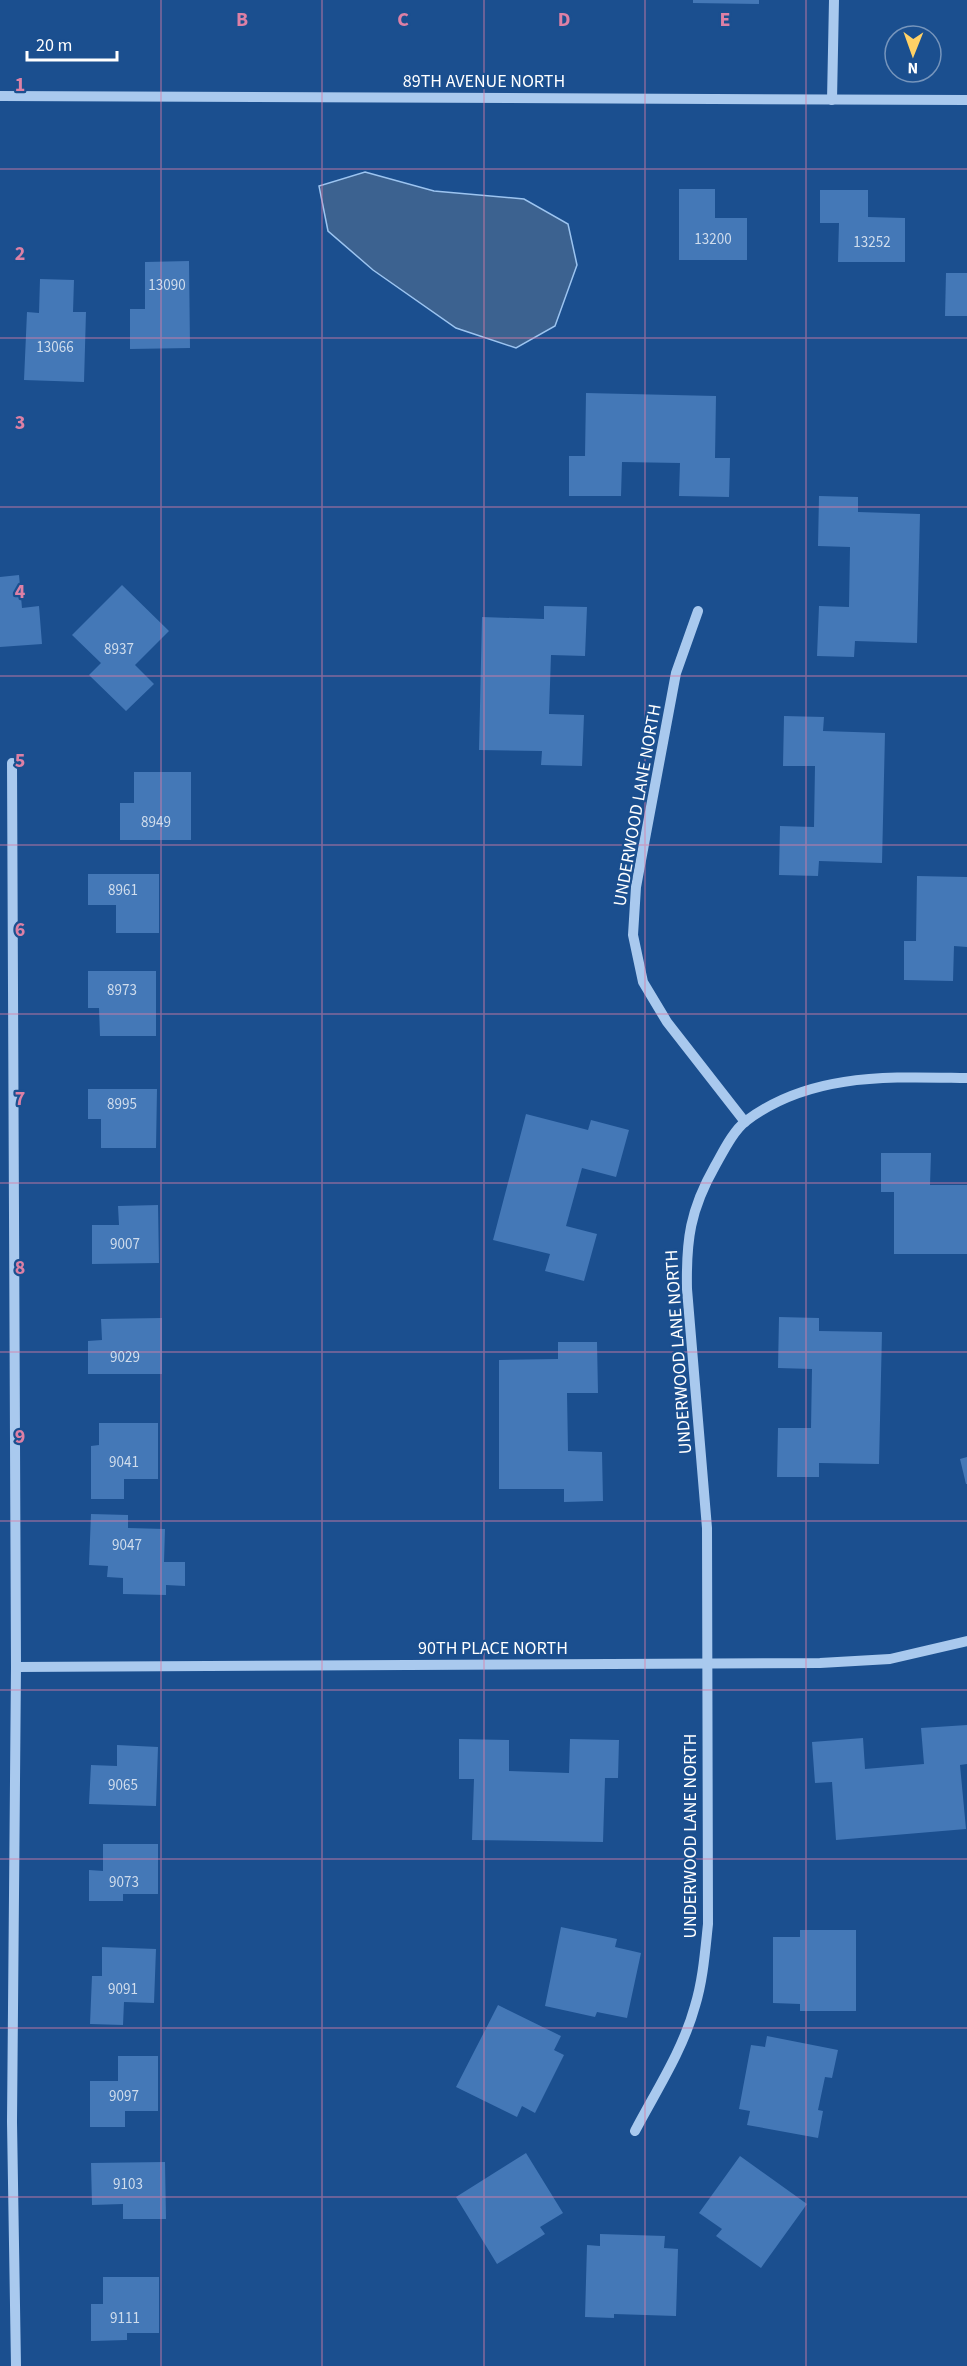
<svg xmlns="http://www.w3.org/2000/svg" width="967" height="2366" font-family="'Source Sans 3',sans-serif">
<rect width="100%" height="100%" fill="#1b4f8f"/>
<path fill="#3c6290" stroke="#9cc4f0" stroke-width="1.5" d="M 365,172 L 434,191 L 524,199 L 568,224 L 577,265 L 555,326 L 516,348 L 456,328 L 373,270 L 328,231 L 319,186 Z"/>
<g fill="#4478b7">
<path d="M 693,0 L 759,0 L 759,4 L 693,3 Z"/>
<path d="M 679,189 L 715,189 L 715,218 L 747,218 L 747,260 L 679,260 Z"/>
<path d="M 820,190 L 868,190 L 868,217 L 905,218 L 905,262 L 838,262 L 839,223 L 820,223 Z"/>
<path d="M 189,261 L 190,348 L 130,349 L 130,309 L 145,309 L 145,262 Z"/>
<path d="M 946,273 L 967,273 L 967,316 L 945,316 Z"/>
<path d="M 40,279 L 74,280 L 73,312 L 86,312 L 84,382 L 24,380 L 27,312 L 39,313 Z"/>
<path d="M 586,393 L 716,396 L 715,458 L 730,458 L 729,497 L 679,496 L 680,463 L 622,462 L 621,496 L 569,496 L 569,456 L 585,456 Z"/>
<path d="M 819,496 L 858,497 L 858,512 L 920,514 L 917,643 L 855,641 L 854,657 L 817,656 L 819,606 L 849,607 L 850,547 L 818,546 Z"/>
<path d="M 19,575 L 22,608 L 39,606 L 42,644 L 0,647 L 0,577 Z"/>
<path d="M 122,585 L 169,631 L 135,665 L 154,684 L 126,711 L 89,675 L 101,663 L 72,635 Z"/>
<path d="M 544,606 L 587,607 L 585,656 L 551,655 L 549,714 L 584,715 L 582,766 L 541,765 L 542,751 L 479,750 L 482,617 L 544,619 Z"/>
<path d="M 784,716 L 824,717 L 823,731 L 885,733 L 882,863 L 819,861 L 818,876 L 779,875 L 780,826 L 814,827 L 815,766 L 783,766 Z"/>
<path d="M 134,772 L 191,772 L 191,840 L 120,840 L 120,803 L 134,803 Z"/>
<path d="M 88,874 L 159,874 L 159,933 L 116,933 L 116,905 L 88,905 Z"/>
<path d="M 917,876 L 967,877 L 967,947 L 954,946 L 953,981 L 904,980 L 904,941 L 916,941 Z"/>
<path d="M 88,971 L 156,971 L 156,1036 L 100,1036 L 99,1008 L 88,1008 Z"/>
<path d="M 88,1089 L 157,1089 L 156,1148 L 101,1148 L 101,1119 L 88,1119 Z"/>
<path d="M 526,1114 L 588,1130 L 591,1120 L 629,1130 L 616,1177 L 582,1168 L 566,1226 L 597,1234 L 584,1281 L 545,1271 L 550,1254 L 493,1240 Z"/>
<path d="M 881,1153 L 931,1153 L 930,1185 L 967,1185 L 967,1254 L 894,1254 L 894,1192 L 881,1192 Z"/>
<path d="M 158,1205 L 159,1263 L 92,1264 L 92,1225 L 119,1225 L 118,1206 Z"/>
<path d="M 779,1317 L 819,1318 L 819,1331 L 882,1332 L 879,1464 L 819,1463 L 819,1477 L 777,1477 L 778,1428 L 811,1428 L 812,1369 L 778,1368 Z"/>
<path d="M 162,1318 L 162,1374 L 88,1374 L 88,1341 L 102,1340 L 101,1319 Z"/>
<path d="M 558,1342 L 597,1342 L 598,1393 L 567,1393 L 568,1451 L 602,1452 L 603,1501 L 564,1502 L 564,1489 L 499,1489 L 499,1360 L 558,1359 Z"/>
<path d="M 99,1423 L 158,1423 L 158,1479 L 124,1479 L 124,1499 L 91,1499 L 91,1446 L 99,1445 Z"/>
<path d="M 967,1457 L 967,1484 L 966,1484 L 960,1459 Z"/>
<path d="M 91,1514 L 128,1515 L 128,1528 L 165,1529 L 164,1562 L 185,1562 L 185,1586 L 166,1585 L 166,1595 L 123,1594 L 123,1578 L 107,1577 L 108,1566 L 89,1565 Z"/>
<path d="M 967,1725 L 967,1764 L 960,1765 L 966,1829 L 836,1840 L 832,1782 L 815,1783 L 812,1742 L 863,1738 L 865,1769 L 924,1764 L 921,1728 Z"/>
<path d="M 459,1739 L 509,1740 L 509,1771 L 569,1773 L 570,1739 L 619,1740 L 618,1778 L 605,1778 L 603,1842 L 472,1840 L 474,1779 L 459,1779 Z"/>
<path d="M 117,1745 L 158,1747 L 156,1806 L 89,1804 L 91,1765 L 117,1766 Z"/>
<path d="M 103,1844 L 158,1844 L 158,1894 L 123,1894 L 123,1901 L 89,1901 L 89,1870 L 103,1871 Z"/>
<path d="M 561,1927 L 617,1939 L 615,1947 L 641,1953 L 627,2018 L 597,2012 L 595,2017 L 545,2006 Z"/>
<path d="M 800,1930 L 856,1930 L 856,2011 L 800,2011 L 800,2004 L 773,2003 L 773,1937 L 800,1937 Z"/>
<path d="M 102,1947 L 156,1949 L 154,2003 L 124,2002 L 123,2025 L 90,2024 L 92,1976 L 102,1976 Z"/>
<path d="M 498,2005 L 561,2036 L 554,2050 L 564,2055 L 535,2113 L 522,2106 L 517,2117 L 456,2087 Z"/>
<path d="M 767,2036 L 838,2050 L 832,2078 L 825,2077 L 818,2110 L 823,2111 L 818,2138 L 747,2125 L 750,2111 L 739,2109 L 751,2045 L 765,2047 Z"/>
<path d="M 118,2056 L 158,2056 L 158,2111 L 125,2111 L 125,2127 L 90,2127 L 90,2081 L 118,2081 Z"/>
<path d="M 526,2153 L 563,2213 L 540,2227 L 545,2234 L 497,2264 L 456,2197 Z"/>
<path d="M 740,2156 L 807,2204 L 761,2268 L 716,2236 L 722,2229 L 699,2213 Z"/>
<path d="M 165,2162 L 166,2219 L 123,2219 L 123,2204 L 92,2205 L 91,2163 Z"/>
<path d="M 600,2234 L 665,2236 L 664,2248 L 678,2249 L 676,2316 L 614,2314 L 614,2318 L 585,2317 L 587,2245 L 600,2246 Z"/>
<path d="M 103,2277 L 159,2277 L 159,2333 L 127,2333 L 127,2340 L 91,2341 L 91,2304 L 103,2304 Z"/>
</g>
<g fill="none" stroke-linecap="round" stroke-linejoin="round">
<g stroke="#a9c9ee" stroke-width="10">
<path d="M 0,96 L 967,100"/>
<path d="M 832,100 L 834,0"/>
<path d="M 698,611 L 676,673 L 636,887 L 633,935 L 643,982 L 667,1022 L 745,1122"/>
<path d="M 12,763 L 16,1667 L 12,2122 L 16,2366"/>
<path d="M 16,1667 L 820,1663 L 890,1659 L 967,1641"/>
<path d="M 635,2131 C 656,2091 683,2050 695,2006 C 703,1980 705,1952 708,1924 L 707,1528 L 687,1289 C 686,1240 690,1210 715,1166 C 723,1152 733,1131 746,1121 C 811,1072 890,1077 967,1078"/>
</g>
</g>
<path fill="none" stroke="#dd80a5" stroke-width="1.5" stroke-opacity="0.55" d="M 161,0 L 161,2366M 322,0 L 322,2366M 484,0 L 484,2366M 645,0 L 645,2366M 806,0 L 806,2366M 0,169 L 967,169M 0,338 L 967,338M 0,507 L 967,507M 0,676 L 967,676M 0,845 L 967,845M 0,1014 L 967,1014M 0,1183 L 967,1183M 0,1352 L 967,1352M 0,1521 L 967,1521M 0,1690 L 967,1690M 0,1859 L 967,1859M 0,2028 L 967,2028M 0,2197 L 967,2197"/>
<g text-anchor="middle" stroke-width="4.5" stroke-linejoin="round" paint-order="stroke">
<g font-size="15" fill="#d0dded">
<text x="713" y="244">13200</text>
<text x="872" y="247">13252</text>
<text x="167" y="290">13090</text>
<text x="55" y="352">13066</text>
<text x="119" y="654">8937</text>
<text x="156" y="827">8949</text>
<text x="123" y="895">8961</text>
<text x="122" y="995">8973</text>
<text x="122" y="1109">8995</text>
<text x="125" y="1249">9007</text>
<text x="125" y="1362">9029</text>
<text x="124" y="1467">9041</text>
<text x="127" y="1550">9047</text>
<text x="123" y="1790">9065</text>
<text x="124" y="1887">9073</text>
<text x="123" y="1994">9091</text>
<text x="124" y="2101">9097</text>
<text x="128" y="2189">9103</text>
<text x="125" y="2323">9111</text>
</g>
<g font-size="18" fill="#fff" stroke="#1b4f8f">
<text x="484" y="87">89TH AVENUE NORTH</text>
<text transform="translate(637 805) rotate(-80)" y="6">UNDERWOOD LANE NORTH</text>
<text transform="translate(678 1352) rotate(-94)" y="6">UNDERWOOD LANE NORTH</text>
<text x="493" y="1654">90TH PLACE NORTH</text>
<text transform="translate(690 1836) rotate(-90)" y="6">UNDERWOOD LANE NORTH</text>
</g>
</g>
<g font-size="20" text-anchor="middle" font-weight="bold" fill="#dd80a5" stroke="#1b4f8f" stroke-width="4.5" stroke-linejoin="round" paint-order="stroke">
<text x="242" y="26">B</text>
<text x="403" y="26">C</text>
<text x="564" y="26">D</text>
<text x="725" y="26">E</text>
<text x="20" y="91">1</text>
<text x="20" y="260">2</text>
<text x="20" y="429">3</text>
<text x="20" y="598">4</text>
<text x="20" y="767">5</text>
<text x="20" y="936">6</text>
<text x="20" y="1105">7</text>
<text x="20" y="1274">8</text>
<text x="20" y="1443">9</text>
</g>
<g transform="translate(913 54) rotate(181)"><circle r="28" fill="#1b4f8f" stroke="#7695bc" stroke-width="1.5"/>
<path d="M0-4.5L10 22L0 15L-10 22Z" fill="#ffd166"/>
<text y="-9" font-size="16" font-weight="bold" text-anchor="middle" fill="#ffffff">N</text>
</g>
<path d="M27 51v9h90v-9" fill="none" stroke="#ffffff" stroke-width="3"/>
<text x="36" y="51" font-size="18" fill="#ffffff" stroke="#1b4f8f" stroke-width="4.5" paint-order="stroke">20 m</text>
</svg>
